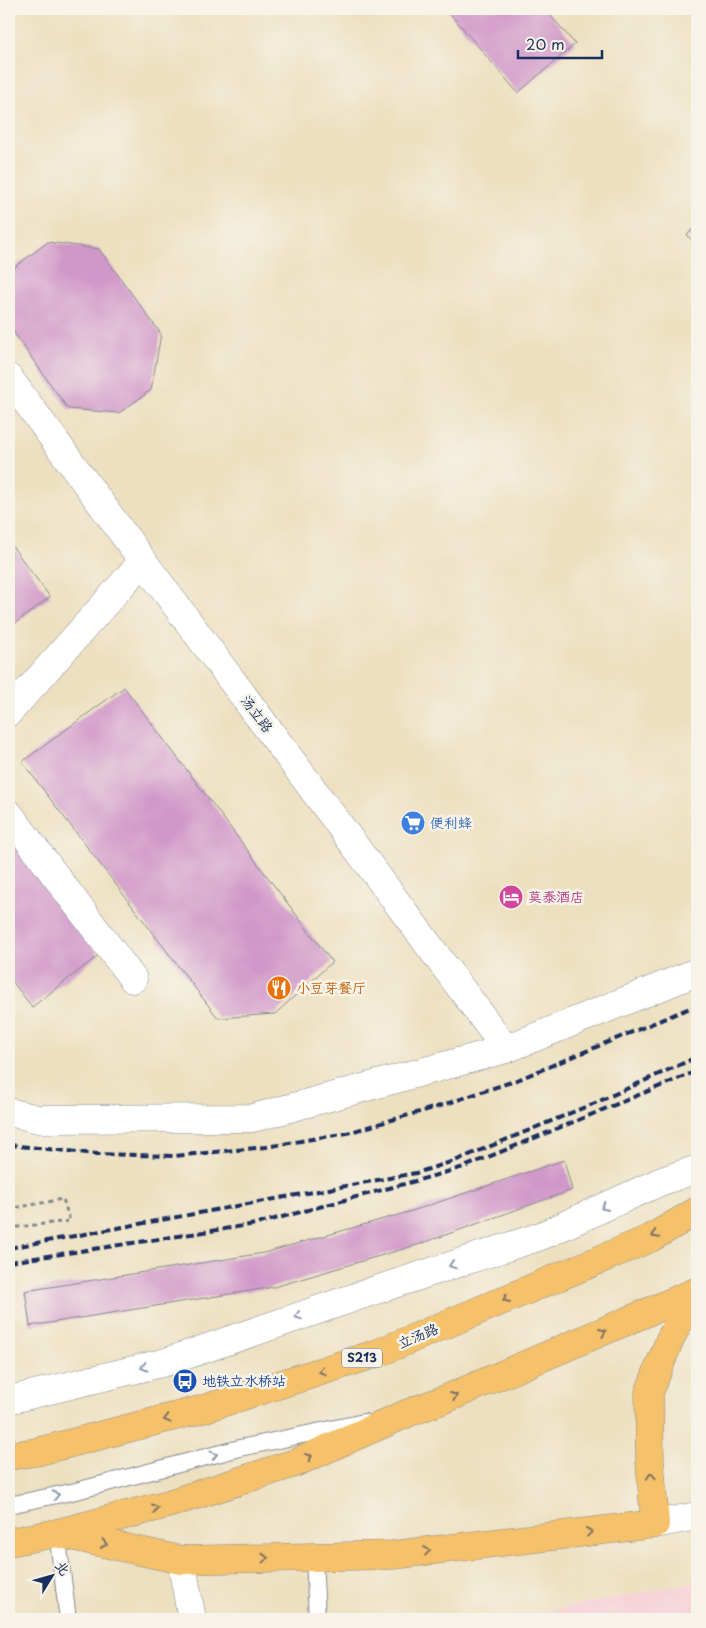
<svg xmlns="http://www.w3.org/2000/svg" width="706" height="1628" font-family="'Playpen Sans','LXGW WenKai TC',sans-serif">
<rect width="100%" height="100%" fill="#f7f3e8"/>
<filter id="ink" filterUnits="userSpaceOnUse"><feTurbulence type="fractalNoise" baseFrequency=".02" numOctaves="2"/><feDisplacementMap in="SourceGraphic" scale="10" xChannelSelector="R" yChannelSelector="G"/><feConvolveMatrix kernelMatrix="1 2 1 2 8 2 1 2 1" color-interpolation-filters="sRGB"/></filter>
<filter id="wash" filterUnits="userSpaceOnUse"><feTurbulence type="fractalNoise" baseFrequency=".0096" numOctaves="4" result="noise"/><feDisplacementMap in="SourceGraphic" scale="20" xChannelSelector="R" yChannelSelector="G"/><feGaussianBlur stdDeviation="1.12" result="paint"/><feColorMatrix in="noise" values="0 0 0 0 0 0 0 0 0 0 0 0 0 0 0 0 0 1.4 0 .05"/><feComposite in="paint" operator="in"/></filter>
<g filter="url(#wash)">
<rect width="100%" height="100%" fill="#ede0c0"/>
<path fill="#f6cfd7" d="M 697,1582 L 697,1619 L 508,1619 Z"/>
<g id="blocks">
<g fill="#d097c9">
<path d="M 446,9 L 545,9 L 575,44 L 518,93 Z"/>
<path d="M 697,225 L 697,246 L 687,235 Z"/>
<path d="M 48,242 L 99,249 L 161,334 L 151,390 L 119,413 L 68,409 L 10,327 L 12,269 Z"/>
<path d="M 9,542 L 50,597 L 9,628 Z"/>
<path d="M 124,687 L 332,962 L 275,1014 L 218,1018 L 22,762 Z"/>
<path d="M 9,838 L 99,955 L 32,1007 L 9,977 Z"/>
<path d="M 564,1160 L 572,1190 L 420,1244 L 274,1287 L 30,1326 L 25,1291 L 264,1253 L 412,1211 Z"/>
</g>
</g>
</g>
<g filter="url(#ink)">
<use href="#blocks" fill-opacity="0" stroke="#84888f" stroke-width="1"/>
<g fill="none" stroke-linecap="round" stroke-linejoin="round">
<defs>
<g id="service">
<path d="M 9,1505 L 76,1491 L 240,1448 L 364,1422"/>
<path d="M 57,1533 L 68,1619"/>
<path d="M 314,1557 L 317,1619"/>
</g>
<g id="minor">
<path d="M 9,378 L 143,561 L 506,1049"/>
<path d="M 9,712 L 143,561"/>
<path d="M 9,814 L 133,979"/>
<path d="M 9,1112 L 38,1119 L 253,1118 L 506,1049 L 697,972"/>
<path d="M 9,1400 L 166,1362 L 373,1291 L 541,1236 L 662,1181 L 697,1169"/>
<path d="M 181,1560 L 192,1619"/>
</g>
<path id="tertiary" d="M 655,1524 L 697,1516"/>
<g id="primary">
<path d="M 9,1456 L 36,1452 L 203,1409 L 378,1353 L 651,1238 L 697,1211"/>
<path d="M 57,1533 L 181,1560 L 393,1555 L 655,1524 L 650,1462 L 649,1393 L 670,1339 L 695,1293"/>
<path d="M 9,1542 L 57,1533 L 168,1504 L 295,1463 L 408,1413 L 448,1398 L 697,1291"/>
</g>
</defs>
<use href="#service" stroke="#84888f" stroke-width="18"/>
<use href="#minor" stroke="#84888f" stroke-width="29"/>
<use href="#tertiary" stroke="#84888f" stroke-width="29"/>
<use href="#primary" stroke="#84888f" stroke-width="29"/>
<g stroke="#84888f" stroke-width="3" stroke-dasharray="4 4" stroke-linecap="butt">
<path d="M 9,1209 L 63,1199 L 70,1221 L 9,1228"/>
<path d="M 24,1619 L 45,1618"/>
</g>
<use href="#service" stroke="#fff" stroke-width="16"/>
<use href="#minor" stroke="#fff" stroke-width="28"/>
<use href="#tertiary" stroke="#fff" stroke-width="28"/>
<use href="#primary" stroke="#f5c16b" stroke-width="28"/>
<g stroke="#1b2f5e" stroke-width="4" stroke-dasharray="8 4" stroke-linecap="butt">
<path d="M 9,1145 L 97,1154 L 174,1156 L 266,1147 L 347,1133 L 440,1106 L 517,1080 L 697,1005"/>
<path d="M 9,1248 L 416,1173 L 457,1160 L 595,1103 L 697,1057"/>
<path d="M 9,1262 L 256,1224 L 419,1180 L 464,1167 L 697,1071"/>
</g>
<path stroke="#84888f" stroke-width="3" stroke-dasharray="4 4" stroke-linecap="butt" d="M 9,1396 L 14,1443 L 9,1444"/>
</g>
<defs><path id="oneway-chevron" d="M-2-3.5L2.5 0L-2 3.5" fill="none" stroke-width="1.6" stroke-linecap="round" stroke-linejoin="round" transform="scale(1.25)"/></defs>
<g stroke="#8d97ae">
<use href="#oneway-chevron" transform="translate(604 1207) rotate(155)"/>
<use href="#oneway-chevron" transform="translate(452 1265) rotate(162)"/>
<use href="#oneway-chevron" transform="translate(298 1316) rotate(161)"/>
<use href="#oneway-chevron" transform="translate(144 1367) rotate(166)"/>
<use href="#oneway-chevron" transform="translate(214 1455) rotate(-15)"/>
<use href="#oneway-chevron" transform="translate(56 1495) rotate(-12)"/>
</g>
<g stroke="#7d7164">
<use href="#oneway-chevron" transform="translate(655 1235) rotate(152)"/>
<use href="#oneway-chevron" transform="translate(506 1299) rotate(157)"/>
<use href="#oneway-chevron" transform="translate(603 1332) rotate(-23)"/>
<use href="#oneway-chevron" transform="translate(322 1371) rotate(162)"/>
<use href="#oneway-chevron" transform="translate(454 1396) rotate(-23)"/>
<use href="#oneway-chevron" transform="translate(167 1419) rotate(166)"/>
<use href="#oneway-chevron" transform="translate(309 1457) rotate(-24)"/>
<use href="#oneway-chevron" transform="translate(651 1476) rotate(-94)"/>
<use href="#oneway-chevron" transform="translate(155 1508) rotate(-15)"/>
<use href="#oneway-chevron" transform="translate(589 1532) rotate(-7)"/>
<use href="#oneway-chevron" transform="translate(104 1544) rotate(12)"/>
<use href="#oneway-chevron" transform="translate(427 1551) rotate(-7)"/>
<use href="#oneway-chevron" transform="translate(265 1558) rotate(-1)"/>
</g>
</g>
<defs>
<symbol id="supermarket-disc" viewBox="-11 -11 22 22"><circle r="9.5" fill="#3f7fe0" stroke="#f7f3e8"/><path d="M-6-5.5h2.5l.6 2H6L4.5 2H-2.5L-4.4-4H-6ZM-1.5 3.2a1.3 1.3 0 1 0 .1 0ZM3 3.2a1.3 1.3 0 1 0 .1 0Z" fill="#fff"/></symbol>
<symbol id="hotel-disc" viewBox="-11 -11 22 22"><circle r="9.5" fill="#d1479c" stroke="#f7f3e8"/><path d="M-6-4.5h1.5V1H6V5H4.5V3h-9V5H-6ZM-4 0a1.8 1.8 0 1 1 3.6 0ZM.5 0V-2.5h3Q6-2.5 6 0Z" fill="#fff"/></symbol>
<symbol id="restaurant-disc" viewBox="-11 -11 22 22"><circle r="9.5" fill="#e8710a" stroke="#f7f3e8"/><path d="M-5-6h1v4h1v-4h1v4h1v-4h1v5L-1.5 .5V6h-2V.5L-5-1ZM5-6V6H3V1.5H1.5Q1.5-4 5-6Z" fill="#fff"/></symbol>
<symbol id="bus-disc" viewBox="-11 -11 22 22"><circle r="9.5" fill="#1a4fb4" stroke="#f7f3e8"/><path d="M-5-6H5V4H4V6H2V4H-2V6H-4V4H-5ZM-3.5-4V0h7V-4ZM-3.5 1.2v1.5H-2V1.2ZM2 1.2v1.5H3.5V1.2Z" fill="#fff"/></symbol>
</defs>
<g fill-rule="evenodd">
<use href="#supermarket-disc" x="399" y="809" width="28" height="28"/>
<use href="#hotel-disc" x="497" y="883" width="28" height="28"/>
<use href="#restaurant-disc" x="265" y="974" width="28" height="28"/>
<use href="#bus-disc" x="171" y="1367" width="28" height="28"/>
</g>
<g text-anchor="middle" stroke-width="5" stroke-linejoin="round" paint-order="stroke">
<rect fill="#f7f3e8" stroke="#5d6a87" stroke-width="1" x="342" y="1348.5" width="40" height="19" rx="4"/>
<g font-size="12" font-weight="bold" fill="#1b2f5e">
<text x="362" y="1362">S213</text>
</g>
<g font-size="14" fill="#1b2f5e" stroke="#f7f3e8">
<text transform="translate(257 714) rotate(53)" y="5">汤立路</text>
<text transform="translate(418 1336) rotate(-23)" y="5">立汤路</text>
</g>
<g font-size="14" fill="#366cbe" stroke="#f7f3e8" text-anchor="start">
<text x="430" y="828">便利蜂</text>
</g>
<g font-size="14" fill="#b23c85" stroke="#f7f3e8" text-anchor="start">
<text x="528" y="902">莫泰酒店</text>
</g>
<g font-size="14" fill="#c56008" stroke="#f7f3e8" text-anchor="start">
<text x="296" y="993">小豆芽餐厅</text>
</g>
<g font-size="14" fill="#164399" stroke="#f7f3e8" text-anchor="start">
<text x="202" y="1386">地铁立水桥站</text>
</g>
</g>
<rect width="706" height="1628" fill="none" stroke="#f7f3e8" stroke-width="30"/>
<g transform="translate(52 1576) rotate(53)" stroke="#f7f3e8" stroke-width="4" paint-order="stroke">
<path d="M0-4L9 19L0 12L-9 19Z" fill="#1b2f5e"/>
<text y="-8" font-size="14" font-weight="bold" text-anchor="middle" fill="#1b2f5e">北</text>
</g>
<path d="M518 50v8h84v-8" fill="none" stroke="#1b2f5e" stroke-width="2.5"/>
<text x="526" y="50" font-size="15" fill="#1b2f5e" stroke="#f7f3e8" stroke-width="4" paint-order="stroke">20 m</text>
</svg>
